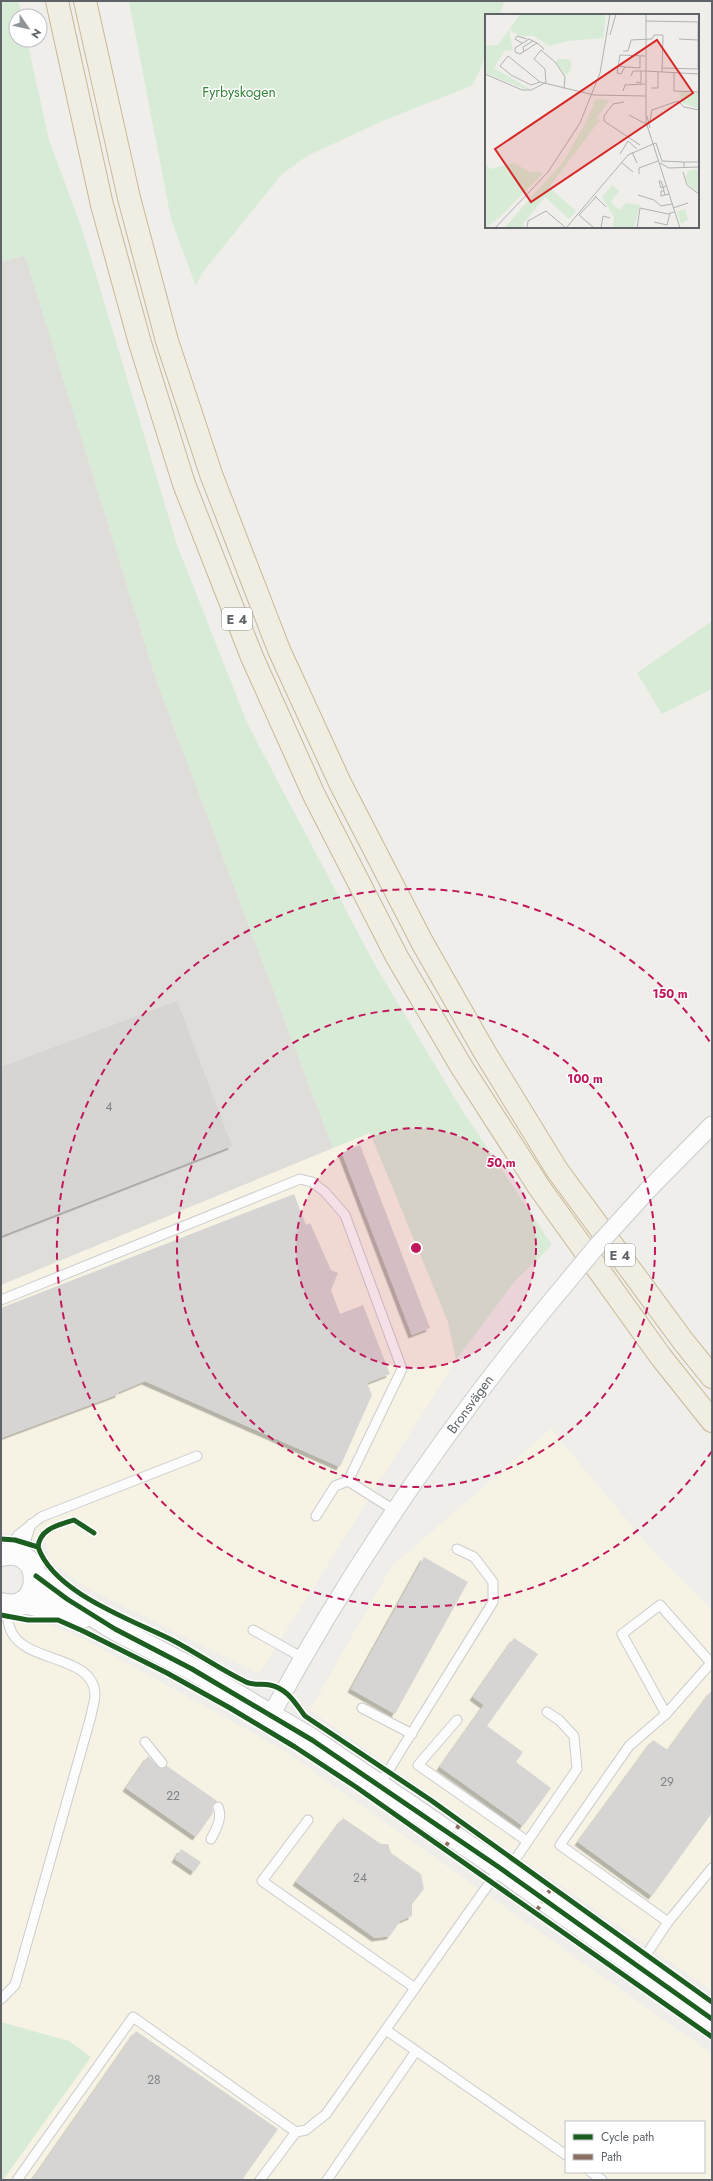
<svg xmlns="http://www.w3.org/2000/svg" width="713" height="2181" font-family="Jost,sans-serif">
<defs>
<filter id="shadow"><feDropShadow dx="-3.5" dy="3.5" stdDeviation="0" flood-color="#0004"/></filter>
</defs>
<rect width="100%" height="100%" fill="#efeeea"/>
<g fill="#f7f3e4" fill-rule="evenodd">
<path d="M 370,1133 L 448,1322 L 456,1360 L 259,1674 L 85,1587 L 50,1561 L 45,1542 L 7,1532 L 1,1534 L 1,1285 Z"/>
<path d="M 551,1429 L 658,1557 L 712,1610 L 712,1991 L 310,1710 L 392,1566 Z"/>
<path d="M 1,1606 L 82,1638 L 283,1750 L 712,2054 L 712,2180 L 1,2180 ZM 566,2122 L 704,2122 L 704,2172 L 566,2172 Z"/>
</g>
<path fill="#dfddda" d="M 25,255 L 157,682 L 333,1148 L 1,1285 L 1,262 Z"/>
<g fill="#d8ebd6">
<path d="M 1,1 L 18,1 L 22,16 L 16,16 L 16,40 L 27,40 L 49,140 L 83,232 L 177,545 L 248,725 L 375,965 L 462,1110 L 552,1245 L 515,1281 L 456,1360 L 448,1322 L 370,1133 L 333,1148 L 157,682 L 25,255 L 1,262 Z"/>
<path d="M 129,1 L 504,1 L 500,15 L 486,15 C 486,43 488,62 471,86 L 387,119 L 307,156 L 282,174 L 202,273 L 196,286 L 171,219 Z"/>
<path d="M 712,621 L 712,689 L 662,714 L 637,673 Z"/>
<path d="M 1,2022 L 69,2041 L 91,2057 L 3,2180 L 1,2180 Z"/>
</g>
<g fill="#d6d5d3" filter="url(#shadow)">
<path d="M 177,1001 L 232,1146 L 1,1236 L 1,1067 Z"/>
<path d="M 360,1145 L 430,1328 L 412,1335 L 342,1153 Z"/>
<path d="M 294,1194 L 306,1225 L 310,1223 L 331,1270 L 338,1273 L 331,1290 L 340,1314 L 363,1305 L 390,1374 L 367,1383 L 372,1395 L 340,1467 L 145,1381 L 119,1392 L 119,1394 L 1,1438 L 1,1308 Z"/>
<path d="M 424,1557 L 468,1582 L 395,1714 L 351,1689 Z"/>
<path d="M 514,1638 L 538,1654 L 487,1726 L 523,1752 L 516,1762 L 551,1788 L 523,1826 L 440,1767 L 484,1705 L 473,1697 Z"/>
<path d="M 712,1690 L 712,1813 L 652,1896 L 578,1842 L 653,1740 L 668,1750 Z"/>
<path d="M 148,1756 L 160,1768 L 167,1766 L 217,1801 L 212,1805 L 213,1813 L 196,1837 L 126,1788 Z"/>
<path d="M 343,1818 L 381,1844 L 388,1844 L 391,1853 L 421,1874 L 424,1889 L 412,1904 L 412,1916 L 400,1921 L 390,1936 L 375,1938 L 296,1882 Z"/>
<path d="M 181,1849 L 201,1862 L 194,1872 L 175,1859 Z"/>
<path d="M 136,2031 L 278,2129 L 242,2180 L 32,2180 Z"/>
</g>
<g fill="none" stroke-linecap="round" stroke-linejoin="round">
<defs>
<g id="service">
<path d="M 1,1300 L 300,1179 L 312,1182 L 325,1192 L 345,1215 L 402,1369 L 348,1481"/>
<path d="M 316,1516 L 335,1486 L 348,1481 L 394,1510"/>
<path d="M 7,1554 L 18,1535 L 41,1517 L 197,1456"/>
<path d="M 27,1557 L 25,1543 L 31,1524"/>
<path d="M 253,1630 L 303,1658"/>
<path d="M 711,1663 L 666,1714 L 622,1634 L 660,1605 L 712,1664"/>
<path d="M 362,1708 L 412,1734"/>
<path d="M 666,1714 L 629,1746 L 560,1845 L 668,1922"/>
<path d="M 457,1720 L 418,1765 L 527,1841"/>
<path d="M 145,1742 L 162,1763"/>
<path d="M 380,1784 L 493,1602 L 493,1582 L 474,1557 L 457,1549"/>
<path d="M 308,1820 L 262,1881 L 415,1988"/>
<path d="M 211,1839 C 216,1829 223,1818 218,1807"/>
<path d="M 506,1873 L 577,1769 L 574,1736 L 559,1720 L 547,1712"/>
<path d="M 638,1967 L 668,1922 L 712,1868"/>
<path d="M 1,1999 L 15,1985 L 91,1716 C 92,1709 95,1701 95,1694 C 93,1655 28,1663 12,1633 C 8,1626 7,1615 7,1606"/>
<path d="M 386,2030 L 566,2155"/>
<path d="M 591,2172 L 602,2180"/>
<path d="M 17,2180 L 133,2017 L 296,2132"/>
<path d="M 260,2180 L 296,2132 L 306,2130 L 326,2114 L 500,1868"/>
<path d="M 327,2180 L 416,2051"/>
</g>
<g id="minor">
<path d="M 647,1191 L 712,1125"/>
<path d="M 271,1715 C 350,1569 443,1433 548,1305"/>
</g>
<g id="tertiary">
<path d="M 1,1555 C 48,1544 44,1617 1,1604"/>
<path d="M 36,1576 L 67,1599 L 115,1629 L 192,1669 L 312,1740 L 500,1868 L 712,2019"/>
<path d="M 23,1602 L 59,1610 L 82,1617"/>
</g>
<g id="motorway">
<path d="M 57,1 L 102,205 L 140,343 L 184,484 L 252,657 L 314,795 L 397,957 L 461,1066 L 539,1187 L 661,1357 L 712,1421"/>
<path d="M 85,1 L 129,198 L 167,341 L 211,474 L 279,650 L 340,783 L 422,942 L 484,1051 L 557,1170 L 683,1341 L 712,1377"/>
</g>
</defs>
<use href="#service" stroke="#cbcccc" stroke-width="11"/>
<use href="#minor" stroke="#cbcccc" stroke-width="19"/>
<use href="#tertiary" stroke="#cbcccc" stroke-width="24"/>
<use href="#motorway" stroke="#c8b996" stroke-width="24"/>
<use href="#service" stroke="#fdfcfc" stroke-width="9"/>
<use href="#minor" stroke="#fdfcfc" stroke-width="17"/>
<use href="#tertiary" stroke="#fdfcfc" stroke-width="22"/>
<use href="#motorway" stroke="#f0ede3" stroke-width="22"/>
<defs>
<path id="minor-bridge" d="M 548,1305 L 597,1246 L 647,1191"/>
</defs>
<use href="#minor-bridge" stroke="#cbcccc" stroke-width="19" stroke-linecap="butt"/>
<use href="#minor-bridge" stroke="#fdfcfc" stroke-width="17"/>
<g stroke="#8d6e63" stroke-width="4" stroke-dasharray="8 4" stroke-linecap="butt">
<path d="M 444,1849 L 461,1822"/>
<path d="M 535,1913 L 552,1887"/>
</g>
<defs>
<g id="cycleway">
<path d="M 1,1539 L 15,1540 L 38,1547 C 54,1593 130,1619 172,1640 C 197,1653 221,1670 246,1682 C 254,1686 262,1683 270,1685 C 288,1689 295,1703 305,1716 L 432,1801 L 712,2002"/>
<path d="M 38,1547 C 40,1528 59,1525 74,1520 L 94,1533"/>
<path d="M 36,1576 L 67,1599 L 115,1629 L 192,1669 L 312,1740 L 500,1868 L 712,2019"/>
<path d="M 1,1615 L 28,1620 L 58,1620 L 83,1631 L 167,1673 L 230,1708 L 295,1747 L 356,1787 L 712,2037"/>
</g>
</defs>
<use href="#cycleway" stroke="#fff" stroke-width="8"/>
<use href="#cycleway" stroke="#1b5e20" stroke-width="5"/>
</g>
<circle cx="416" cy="1248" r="120" fill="#c2185b" fill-opacity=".12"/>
<g fill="none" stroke="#c2185b" stroke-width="2" stroke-dasharray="7 5">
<circle cx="416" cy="1248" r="120"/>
<circle cx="416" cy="1248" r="239"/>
<path d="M712 1451A359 359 0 1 1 712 1045"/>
</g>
<g text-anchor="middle" stroke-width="3" stroke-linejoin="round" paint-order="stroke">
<g font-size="12" fill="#7e8184">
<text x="109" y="1111">4</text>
<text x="667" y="1786">29</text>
<text x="173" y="1800">22</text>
<text x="360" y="1882">24</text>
<text x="154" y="2084">28</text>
</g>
<g fill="#fff" stroke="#8f9295" stroke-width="1">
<rect x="222" y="608" width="30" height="22" rx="3"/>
<rect x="605" y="1244" width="30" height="22" rx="3"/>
</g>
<g font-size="13" font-weight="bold" fill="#5f6368">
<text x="237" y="624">E 4</text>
<text x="620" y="1260">E 4</text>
</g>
<g font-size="14" fill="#348238" stroke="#fff">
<text x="239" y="97">Fyrbyskogen</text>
</g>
<g font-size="14" fill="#5f6368" stroke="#fff">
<text transform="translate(470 1404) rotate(-54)" y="5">Bronsvägen</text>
</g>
</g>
<g transform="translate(485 14)">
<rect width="214" height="214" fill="#efeeea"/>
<path d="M 35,0 L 121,0 L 118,24 L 83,27 L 65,32 L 48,22 L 35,22 L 24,15 L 28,37 L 20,36 L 9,54 L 45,75 L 40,75 L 0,59 L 0,32 L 13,31 ZM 73,45 L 84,45 L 86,48 L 86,55 L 83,60 L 80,61 L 71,48 ZM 194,78 L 213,79 L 213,94 L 197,89 ZM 111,85 L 124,86 L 112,104 L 115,106 L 64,173 L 91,197 L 84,205 L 60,183 L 39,209 L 39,214 L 19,214 L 78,148 L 99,112 ZM 29,149 L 45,158 L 58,159 L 15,203 L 0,214 L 0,150 L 6,155 ZM 214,155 L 214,178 L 203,170 L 201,164 L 203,157 ZM 127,171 L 134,177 L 126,188 L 134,196 L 141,189 L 155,191 L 149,214 L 128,214 L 129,203 L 117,183 ZM 200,195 L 203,206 L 196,210 L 192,198 Z" fill="#d8ebd6"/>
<path fill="none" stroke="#b1b2b2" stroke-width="1" d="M 161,0 L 161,108 L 195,214M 161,7 L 213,8 L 213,55 L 177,54M 125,21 L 131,0M 194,25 L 213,26M 37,29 L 30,25 L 32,22 L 42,25M 52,29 L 35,40 L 30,38 L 30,34 L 44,25 L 52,29 L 57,33 L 59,36M 138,37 L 143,37 L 146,26 L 167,25 L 169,21 L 178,21 L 177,58M 39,38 L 38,33 L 48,27M 134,52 L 140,53 L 136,60 L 132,59 L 135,41 L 160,42M 140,53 L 155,54 L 155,42M 160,57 L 214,60 L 214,69M 189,59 L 189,77 L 214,78M 0,60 L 37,76 L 46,76 L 60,69M 146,62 L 148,57 L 160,57M 55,68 L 23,42 L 15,52 L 26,61 L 46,71 L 55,68 L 109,81 L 160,82M 151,68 L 156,69 L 156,57M 61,69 L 60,55 L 49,45 L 56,36 L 71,49 L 80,63 L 79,75M 166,74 L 173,74 L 173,58M 138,77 L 140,71 L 160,70M 139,88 L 128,90 L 119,102 L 119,107 L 155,131M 144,101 L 161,110M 162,102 L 165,114M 165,107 L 167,96 L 193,87 L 199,93 L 214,96M 168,130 L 171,129 L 177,147 L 199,148M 147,138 L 152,149M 135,140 L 143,127 L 152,135M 136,148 L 148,158M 175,149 L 184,154 L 214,153M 199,153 L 199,148 L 214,148M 198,158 L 202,171 L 214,180M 154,160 L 154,154 L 173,147M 179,177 L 178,173 L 176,167 L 174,167 L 176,174 L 178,173 L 180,173 L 181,172M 153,181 L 169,186 L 176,192 L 187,190M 180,181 L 176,182 L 176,177 L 179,177 L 180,181 L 184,180M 110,182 L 121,193M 188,194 L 203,189M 169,208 L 182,211 L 185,199M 10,214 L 63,158 L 95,109 L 115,59 L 125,0M 42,214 L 43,207 L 61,197 L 81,214M 81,214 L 143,141 L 168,130M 109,214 L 94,201 L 111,183M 116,214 L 118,202 L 125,204M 152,214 L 155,194 L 183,200 L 189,198"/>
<path fill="#d62828" fill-opacity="0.15" stroke="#d62828" stroke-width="2" d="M 172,26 L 208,79 L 46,188 L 10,135 Z"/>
<rect width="214" height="214" fill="none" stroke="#5f6368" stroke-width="2"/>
</g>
<circle cx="416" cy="1248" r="6" fill="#c2185b" stroke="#fff" stroke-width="2"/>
<g font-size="12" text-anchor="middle" font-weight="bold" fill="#c2185b" stroke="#fff" stroke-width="3" stroke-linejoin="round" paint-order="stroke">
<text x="670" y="998">150 m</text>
<text x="585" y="1083">100 m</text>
<text x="501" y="1167">50 m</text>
</g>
<rect width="713" height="2181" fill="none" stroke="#5f6368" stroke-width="4"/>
<rect x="565" y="2121" width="140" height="52" fill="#ffffff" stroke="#bfc1c3"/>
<rect x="573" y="2134" width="20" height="6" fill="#1b5e20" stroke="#bfc1c3"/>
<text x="601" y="2141" font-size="12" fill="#5f6368">Cycle path</text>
<rect x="573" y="2154" width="20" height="6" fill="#8d6e63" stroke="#bfc1c3"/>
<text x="601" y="2161" font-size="12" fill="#5f6368">Path</text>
<g transform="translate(28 28) rotate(124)"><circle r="19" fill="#ffffff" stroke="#bfc1c3"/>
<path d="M0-3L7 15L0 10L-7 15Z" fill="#919496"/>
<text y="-6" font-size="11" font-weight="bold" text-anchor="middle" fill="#5f6368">N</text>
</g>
</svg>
